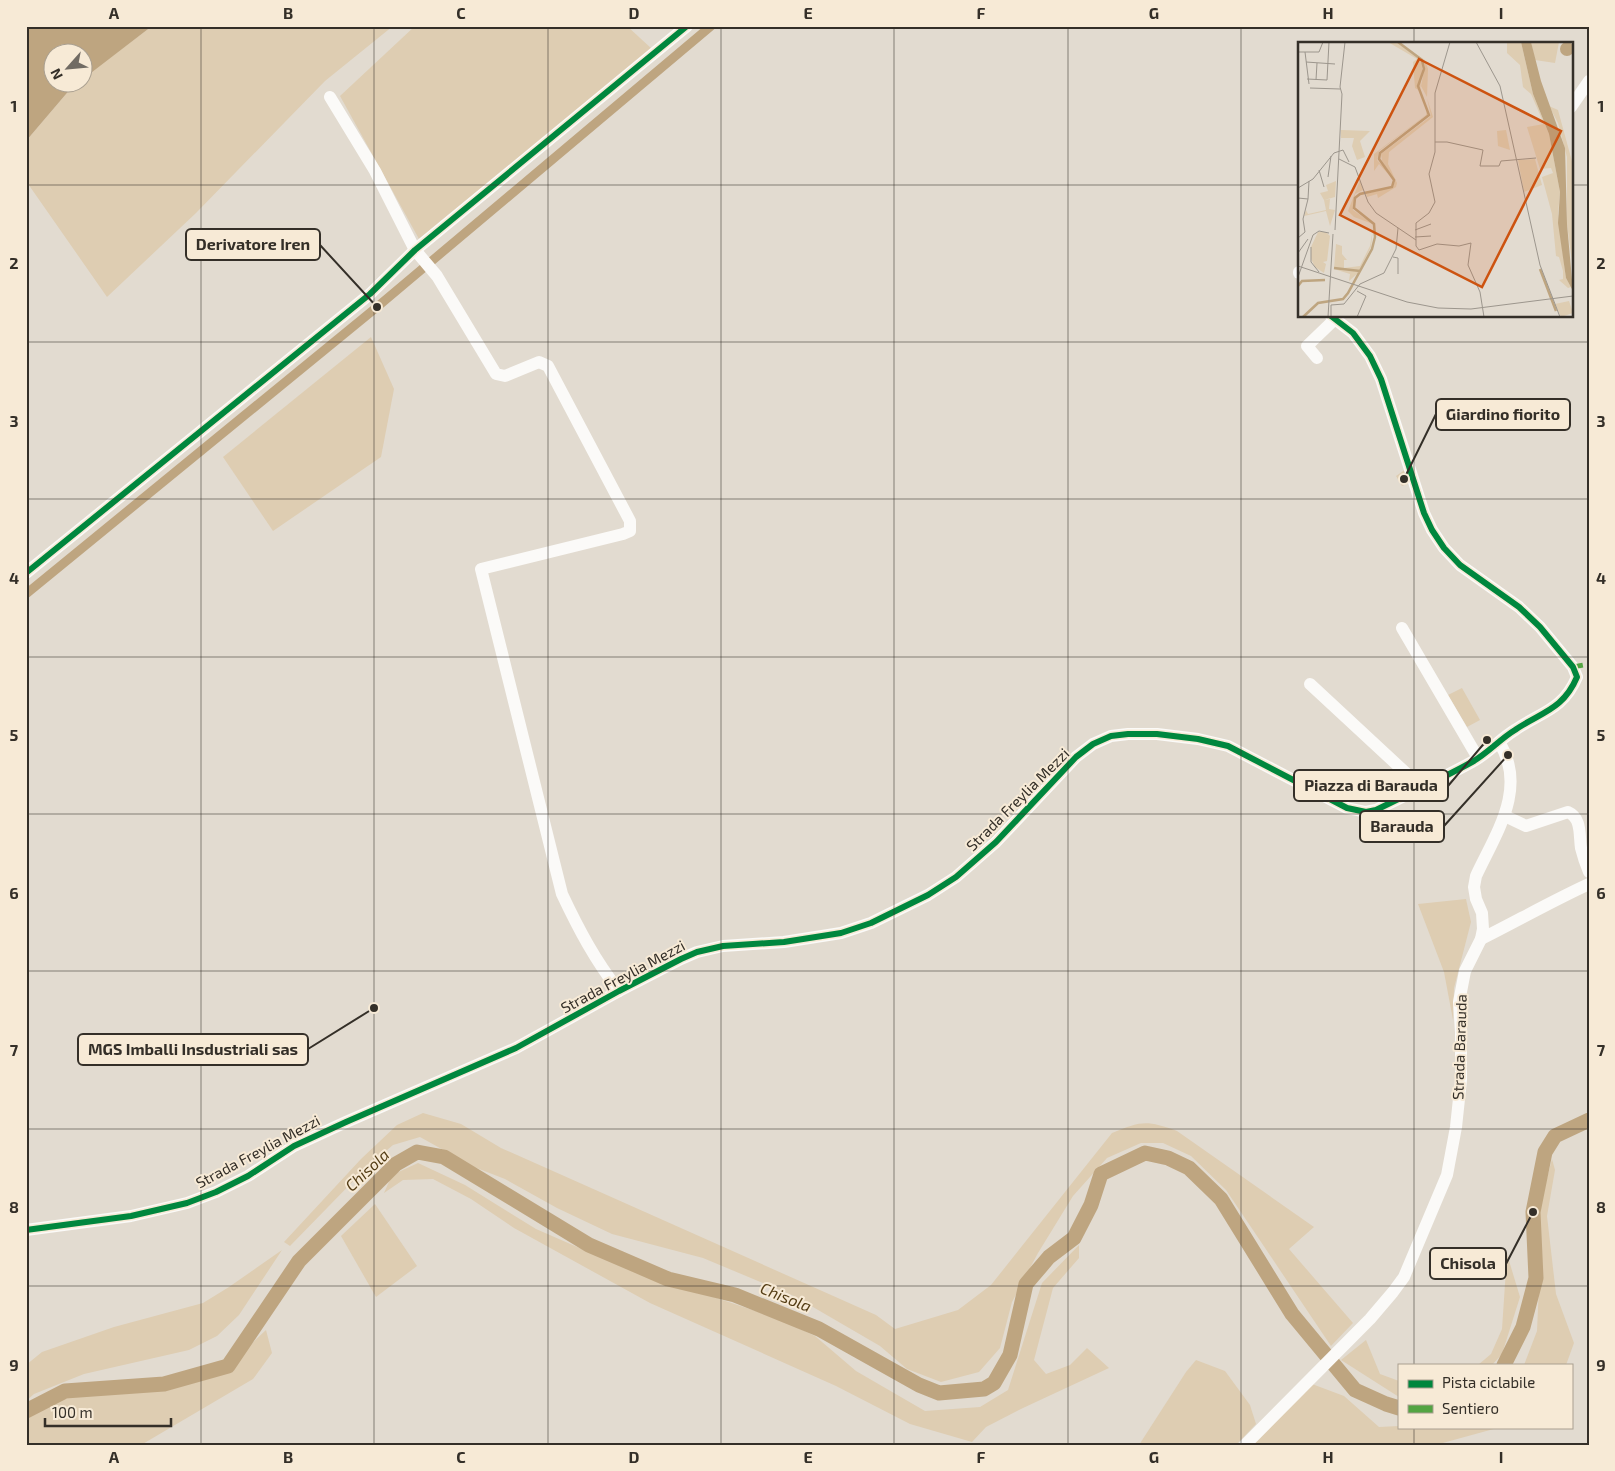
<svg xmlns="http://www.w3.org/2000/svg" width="1615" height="1471" font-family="'Exo 2',sans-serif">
<rect width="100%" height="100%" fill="#e2dbd0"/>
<g fill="#decdb2">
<path d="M 152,26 L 393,26 L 325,81 L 196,213 L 107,297 L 26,181 L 26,141 L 72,87 L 77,83 L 82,82 L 83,78 Z"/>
<path d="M 415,26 L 627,26 L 652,49 L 419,239 L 340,96 Z"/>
<path d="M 371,337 L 394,389 L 381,457 L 273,531 L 223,457 Z"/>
<path d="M 1406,469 L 1411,482 L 1402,486 L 1396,476 Z"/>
<path d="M 1462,688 L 1480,720 L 1467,727 L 1448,695 Z"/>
<path d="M 1466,899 L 1471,922 L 1454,988 L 1453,1020 L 1444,972 L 1418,904 Z"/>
<path d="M 423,1113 L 461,1124 L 501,1148 L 876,1315 L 895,1329 L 958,1310 L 991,1285 L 1112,1133 C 1142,1121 1146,1120 1177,1131 L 1314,1227 L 1289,1249 L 1353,1323 L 1331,1346 L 1226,1190 L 1191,1156 L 1163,1143 L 1141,1143 L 1107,1158 L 1073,1196 L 1038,1253 L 1012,1302 L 1000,1348 L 979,1372 L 941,1382 L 907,1369 L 880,1346 L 794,1296 L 703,1258 L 612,1234 L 557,1208 L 505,1179 L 474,1167 L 420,1137 L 393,1145 L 365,1169 L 290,1246 L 284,1242 L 361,1159 L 397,1125 Z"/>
<path d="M 1552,1159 L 1555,1170 L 1547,1216 L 1556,1294 L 1574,1343 L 1566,1365 L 1524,1365 L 1537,1331 L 1539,1285 L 1538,1213 Z"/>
<path d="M 418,1163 L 465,1185 L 536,1229 L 623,1267 L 777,1318 L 815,1336 L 856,1371 L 925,1411 L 980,1407 L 1008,1390 L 1042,1283 L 1079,1245 L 1079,1258 L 1053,1288 L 1034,1360 L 1046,1374 L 1070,1365 L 1087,1348 L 1109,1368 L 1023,1408 L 986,1427 L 972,1442 L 910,1424 L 836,1386 L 650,1303 L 514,1228 L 471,1199 L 433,1179 L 403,1180 L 384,1193 L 392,1175 Z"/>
<path d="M 375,1204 L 417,1266 L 376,1297 L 341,1236 Z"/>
<path d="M 282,1250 L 239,1315 L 217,1336 L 189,1350 L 84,1374 L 34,1394 L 26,1401 L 26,1365 L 42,1352 L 114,1327 L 203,1303 L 229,1287 Z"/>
<path d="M 1507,1254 L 1520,1297 L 1502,1354 L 1492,1365 L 1478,1365 L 1491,1354 L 1502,1329 Z"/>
<path d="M 266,1330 L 272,1353 L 253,1379 L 141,1445 L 26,1445 L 26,1411 L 65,1391 L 161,1391 L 228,1366 Z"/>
<path d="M 1366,1340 L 1380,1374 L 1399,1381 L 1399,1397 L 1341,1360 Z"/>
<path d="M 1196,1360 L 1225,1371 L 1250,1405 L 1256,1424 L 1236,1445 L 1139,1445 L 1186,1372 Z"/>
<path d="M 1312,1384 L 1344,1396 L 1379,1427 L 1399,1426 L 1399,1427 L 1501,1427 L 1439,1444 L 1248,1445 Z"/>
</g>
<path fill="#bea580" d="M 26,26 L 152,26 L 83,79 L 82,52 L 52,52 L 52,82 L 77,83 L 72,87 L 26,141 Z"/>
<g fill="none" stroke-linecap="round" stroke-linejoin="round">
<path stroke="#bea580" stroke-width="9" d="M 26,594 L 377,307 L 711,26"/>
<g stroke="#bea580" stroke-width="15">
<path d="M 1504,1365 L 1523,1327 L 1536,1278 L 1533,1212 L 1545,1152 L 1555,1136 L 1589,1120"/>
<path d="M 26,1411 L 65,1391 L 164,1384 L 228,1366 L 299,1261 L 396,1164 L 417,1152 L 444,1157 L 589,1245 L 668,1279 L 735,1295 L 819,1329 L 919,1385 L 939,1393 L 984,1389 L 994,1383 L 1010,1355 L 1026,1284 L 1049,1257 L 1074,1238 L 1091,1205 L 1101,1174 L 1145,1153 L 1168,1158 L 1189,1168 L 1221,1199 L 1292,1314 L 1355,1390 L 1386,1404 L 1399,1408"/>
</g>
<g stroke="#fbfaf8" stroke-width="12">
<path d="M 330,97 L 375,171 L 415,250 L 437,276 L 496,374 L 505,376 L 539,362 L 548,366 L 630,521 L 630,531 L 623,534 L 481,569 L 562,894 C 579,930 595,960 619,991"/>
<path d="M 1571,107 L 1589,81"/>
<path d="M 1299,272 L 1299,273"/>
<path d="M 1317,358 L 1307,346 L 1335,319"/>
<path d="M 26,573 L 370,294 L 415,250 L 687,26"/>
<path d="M 1402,628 L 1478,758"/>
<path d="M 1310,684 L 1421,787"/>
<path d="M 1505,816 L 1526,826 L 1568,812 C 1582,818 1579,836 1581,848 C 1583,856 1586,865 1589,872"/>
<path d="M 1481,939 C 1517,921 1552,901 1589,884"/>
<path d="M 26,1230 L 131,1216 L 187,1203 L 216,1192 L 248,1176 L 294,1146 L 346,1122 L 516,1048 L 619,991 L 681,959 L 697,952 L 723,946 L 784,942 L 841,933 L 871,923 L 928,895 L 956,877 L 996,842 L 1076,757 L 1093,744 L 1111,736 L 1128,734 L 1157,734 L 1198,739 L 1228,746 L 1347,808 L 1366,812 L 1376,810 C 1408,794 1441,779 1472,762 C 1487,754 1500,739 1515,730 C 1541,712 1563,710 1577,677 L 1573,667 L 1540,627 L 1519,607 L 1460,565 L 1444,548 L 1432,530 L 1424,513 L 1381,379 L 1370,356 L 1353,333 L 1331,316"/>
<path d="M 1245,1445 L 1370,1319 L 1393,1292 L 1404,1277 L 1447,1175 L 1456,1127 L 1461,1080 L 1461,1032 L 1459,1002 L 1465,971 L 1481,939 L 1483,929 L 1482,913 L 1476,899 L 1474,887 L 1476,876 C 1496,833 1528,788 1499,742"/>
</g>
<path stroke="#53a442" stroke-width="5" stroke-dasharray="10 5" stroke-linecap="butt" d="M 1573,667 L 1589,664"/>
<defs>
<g id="cycleway">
<path d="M 26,573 L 370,294 L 415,250 L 687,26"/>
<path d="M 26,1230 L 131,1216 L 187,1203 L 216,1192 L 248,1176 L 294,1146 L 346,1122 L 516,1048 L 619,991 L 681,959 L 697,952 L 723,946 L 784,942 L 841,933 L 871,923 L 928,895 L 956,877 L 996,842 L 1076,757 L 1093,744 L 1111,736 L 1128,734 L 1157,734 L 1198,739 L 1228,746 L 1347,808 L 1366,812 L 1376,810 C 1408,794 1441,779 1472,762 C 1487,754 1500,739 1515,730 C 1541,712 1563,710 1577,677 L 1573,667 L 1540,627 L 1519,607 L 1460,565 L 1444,548 L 1432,530 L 1424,513 L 1381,379 L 1370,356 L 1353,333 L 1331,316"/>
</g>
</defs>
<use href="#cycleway" stroke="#f7ead6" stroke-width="9"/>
<use href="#cycleway" stroke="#00873e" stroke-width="6"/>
</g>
<path fill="none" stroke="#342f28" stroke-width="1" stroke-opacity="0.55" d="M 201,26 L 201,1445M 374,26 L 374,1445M 548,26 L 548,1445M 721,26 L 721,1445M 894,26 L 894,1445M 1068,26 L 1068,1445M 1241,26 L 1241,1445M 1414,26 L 1414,44M 26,185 L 1299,185M 1571,185 L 1589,185M 1414,316 L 1414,1365M 26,342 L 1589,342M 26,499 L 1589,499M 26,657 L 1589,657M 26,814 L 1589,814M 26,971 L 1589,971M 26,1129 L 1589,1129M 26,1286 L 1589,1286M 1414,1427 L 1414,1445"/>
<g text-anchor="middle" stroke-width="4" stroke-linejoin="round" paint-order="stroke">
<g font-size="15" fill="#342f28" stroke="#f7ead6">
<text transform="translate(1018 800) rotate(-45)" y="5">Strada Freylia Mezzi</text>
<text transform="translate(623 977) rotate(-28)" y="5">Strada Freylia Mezzi</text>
<text transform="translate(1460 1047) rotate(-88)" y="5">Strada Barauda</text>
<text transform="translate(258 1152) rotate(-28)" y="5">Strada Freylia Mezzi</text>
</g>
<g font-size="16" font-style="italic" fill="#543d15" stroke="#f7ead6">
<text transform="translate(367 1170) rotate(-43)" y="6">Chisola</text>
<text transform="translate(786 1297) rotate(22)" y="6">Chisola</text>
</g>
</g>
<g transform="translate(1298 42)">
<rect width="275" height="275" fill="#e2dbd0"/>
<path d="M 90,0 L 99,0 L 127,18 L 130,27 L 129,55 L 123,44 L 127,24 L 125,18 L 122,49 L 117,46 L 115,20 L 119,17 ZM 223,0 L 235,52 L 251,92 L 262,150 L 260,172 L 268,236 L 273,245 L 270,246 L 261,238 L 265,237 L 265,229 L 261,215 L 258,214 L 254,172 L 244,135 L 255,131 L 253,126 L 242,127 L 229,85 L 246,82 L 233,52 L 225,45 L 222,23 L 209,11 L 209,1 ZM 233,0 L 261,0 L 257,21 L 237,18 ZM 129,56 L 135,75 L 91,110 L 90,122 L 99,141 L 98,145 L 80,156 L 79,152 L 69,155 L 68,152 L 95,145 L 97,139 L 84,119 L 83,112 L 133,74 ZM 251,64 L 260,68 L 275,123 L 275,228 L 269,182 L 269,115 L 260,81 ZM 129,68 L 130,72 L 81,109 L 79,118 L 88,127 L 90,132 L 81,122 L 76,129 L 76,112 L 128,73 ZM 43,88 L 72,89 L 62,99 L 67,115 L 59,118 L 54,104 L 56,96 L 43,96 ZM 208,88 L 212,108 L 200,104 L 199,89 ZM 237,117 L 244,143 L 226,150 L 220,118 ZM 62,138 L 65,148 L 57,152 L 55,168 L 75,182 L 56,175 L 50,169 ZM 38,139 L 37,155 L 26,158 L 22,151 L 30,149 L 28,143 ZM 32,157 L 31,167 L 37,168 L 32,184 L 28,169 L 6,174 L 8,168 L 10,172 L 28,168 L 26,158 ZM 75,186 L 73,205 L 60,231 L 51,239 L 52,232 L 36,227 L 38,202 L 44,204 L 44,212 L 49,218 L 46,218 L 46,226 L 62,224 L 72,204 ZM 20,190 L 28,190 L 32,194 L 29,219 L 25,220 L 28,222 L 26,231 L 17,225 L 13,217 L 13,205 ZM 271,259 L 275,271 L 263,275 L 257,262 Z" fill="#decdb2"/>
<path d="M 223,0 L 233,0 L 243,39 L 267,106 L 269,182 L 275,249 L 268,236 L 260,181 L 262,150 L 251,92 L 235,52 ZM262 7a7 7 0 1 1 14 0a7 7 0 1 1-14 0Z" fill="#bea580"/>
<path fill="none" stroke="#bea580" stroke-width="2.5" d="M 36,226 L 62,229M 242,227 L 258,269M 0,244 L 4,239 L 27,238M 5,275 L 20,261 L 45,257 L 50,251 L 74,207 L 77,195 L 76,182 L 56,166 L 57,156 L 62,152 L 94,145 L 96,138 L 81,117 L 82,111 L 131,73 L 120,44 L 126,27 L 124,18 L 100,0"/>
<path fill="none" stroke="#9c968d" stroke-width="1" d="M 152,0 L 137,51 L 137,110 L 131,132 L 137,160 L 131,171 L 118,181 L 118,204 L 121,208 L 139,202 L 161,204 L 173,201 L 170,223 L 182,250 L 186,275M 178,0 L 202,44 L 242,223 L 262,275M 0,10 L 21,10 L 25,0M 7,10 L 11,42M 8,20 L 37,22M 9,37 L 29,38 L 31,0M 18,38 L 19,21M 12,46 L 42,47M 137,100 L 149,100 L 185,108 L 182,124 L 201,124 L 203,119 L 238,116M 41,117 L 57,125 L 70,160 L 78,171 L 118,198M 21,128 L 26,145M 30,135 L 33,114M 0,146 L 15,137 L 36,111 L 45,108 L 51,120M 0,156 L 10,157 L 11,139M 37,188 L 44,52 L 42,45 L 47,0M 117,188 L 133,182M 117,195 L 133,194M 0,196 L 7,190 L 5,177 L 10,157M 13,205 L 13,220 L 21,230M 0,211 L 10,197M 95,215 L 100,216 L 100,232M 0,224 L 109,260 L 140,266 L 173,267 L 275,254M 0,235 L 15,193 L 21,189 L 31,191M 59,249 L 68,254 L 59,275M 30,275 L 35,192M 33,275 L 33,263 L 46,262 L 62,242 L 86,231 L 98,207 L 100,186"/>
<path fill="#cd5310" fill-opacity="0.15" stroke="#cd5310" stroke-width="2.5" d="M 121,17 L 263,89 L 184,245 L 42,173 Z"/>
<rect width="275" height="275" fill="none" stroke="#342f28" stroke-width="2.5"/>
</g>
<path fill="none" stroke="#342f28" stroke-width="2" d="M377 307L320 245M1404 479L1436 414M1487 740L1448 786M1508 755L1444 826M374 1008L308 1049M1533 1212L1506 1264"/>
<g fill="#342f28" stroke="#f7ead6" stroke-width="2">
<circle cx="377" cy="307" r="5"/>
<circle cx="1404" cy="479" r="5"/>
<circle cx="1487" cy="740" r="5"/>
<circle cx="1508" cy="755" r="5"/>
<circle cx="374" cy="1008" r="5"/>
<circle cx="1533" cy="1212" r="5"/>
</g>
<g fill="#f7ead6" stroke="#342f28" stroke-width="2">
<rect x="186" y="229" width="134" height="31" rx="5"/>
<rect x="1436" y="399" width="134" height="31" rx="5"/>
<rect x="1294" y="770" width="154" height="31" rx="5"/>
<rect x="1360" y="811" width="84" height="31" rx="5"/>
<rect x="78" y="1034" width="230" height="31" rx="5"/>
<rect x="1430" y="1248" width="76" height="31" rx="5"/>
</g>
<g font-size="16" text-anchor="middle" font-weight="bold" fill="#342f28">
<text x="253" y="250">Derivatore Iren</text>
<text x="1503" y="420">Giardino fiorito</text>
<text x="1371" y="791">Piazza di Barauda</text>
<text x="1402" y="832">Barauda</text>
<text x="193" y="1055">MGS Imballi Insdustriali sas</text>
<text x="1468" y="1269">Chisola</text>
</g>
<rect width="1615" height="1471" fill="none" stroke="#f7ead6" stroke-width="55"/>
<rect x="1398" y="1364" width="175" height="65" fill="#f7ead6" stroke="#a99f90"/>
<rect x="1408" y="1380" width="25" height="8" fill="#00873e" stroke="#a99f90"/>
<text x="1442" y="1388" font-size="15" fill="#342f28">Pista ciclabile</text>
<rect x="1408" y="1405" width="25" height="8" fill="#53a442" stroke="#a99f90"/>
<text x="1442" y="1414" font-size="15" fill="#342f28">Sentiero</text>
<g transform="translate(68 68) rotate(243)"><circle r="24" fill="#f7ead6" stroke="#a99f90"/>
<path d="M0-4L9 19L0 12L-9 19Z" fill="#716b63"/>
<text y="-8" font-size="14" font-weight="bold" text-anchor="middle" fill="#342f28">N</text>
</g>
<path d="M45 1418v8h126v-8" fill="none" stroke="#342f28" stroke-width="2.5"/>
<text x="52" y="1418" font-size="15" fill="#342f28" stroke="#f7ead6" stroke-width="4" paint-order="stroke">100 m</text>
<rect x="28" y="28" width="1560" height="1416" fill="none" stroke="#342f28" stroke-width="2"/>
<g font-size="16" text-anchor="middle" font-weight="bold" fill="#342f28">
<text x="114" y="19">A</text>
<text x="288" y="19">B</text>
<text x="461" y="19">C</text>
<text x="634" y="19">D</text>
<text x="808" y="19">E</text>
<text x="981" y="19">F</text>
<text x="1154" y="19">G</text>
<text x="1328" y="19">H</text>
<text x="1501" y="19">I</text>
<text x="14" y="112">1</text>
<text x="1601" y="112">1</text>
<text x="14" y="269">2</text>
<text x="1601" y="269">2</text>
<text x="14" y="427">3</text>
<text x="1601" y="427">3</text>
<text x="14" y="584">4</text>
<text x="1601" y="584">4</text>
<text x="14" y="741">5</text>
<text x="1601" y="741">5</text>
<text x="14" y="899">6</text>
<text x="1601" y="899">6</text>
<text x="14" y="1056">7</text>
<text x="1601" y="1056">7</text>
<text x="14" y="1213">8</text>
<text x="1601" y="1213">8</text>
<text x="14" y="1371">9</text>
<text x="1601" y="1371">9</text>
<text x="114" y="1463">A</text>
<text x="288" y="1463">B</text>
<text x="461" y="1463">C</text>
<text x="634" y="1463">D</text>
<text x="808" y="1463">E</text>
<text x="981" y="1463">F</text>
<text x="1154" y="1463">G</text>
<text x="1328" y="1463">H</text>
<text x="1501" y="1463">I</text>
</g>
</svg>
